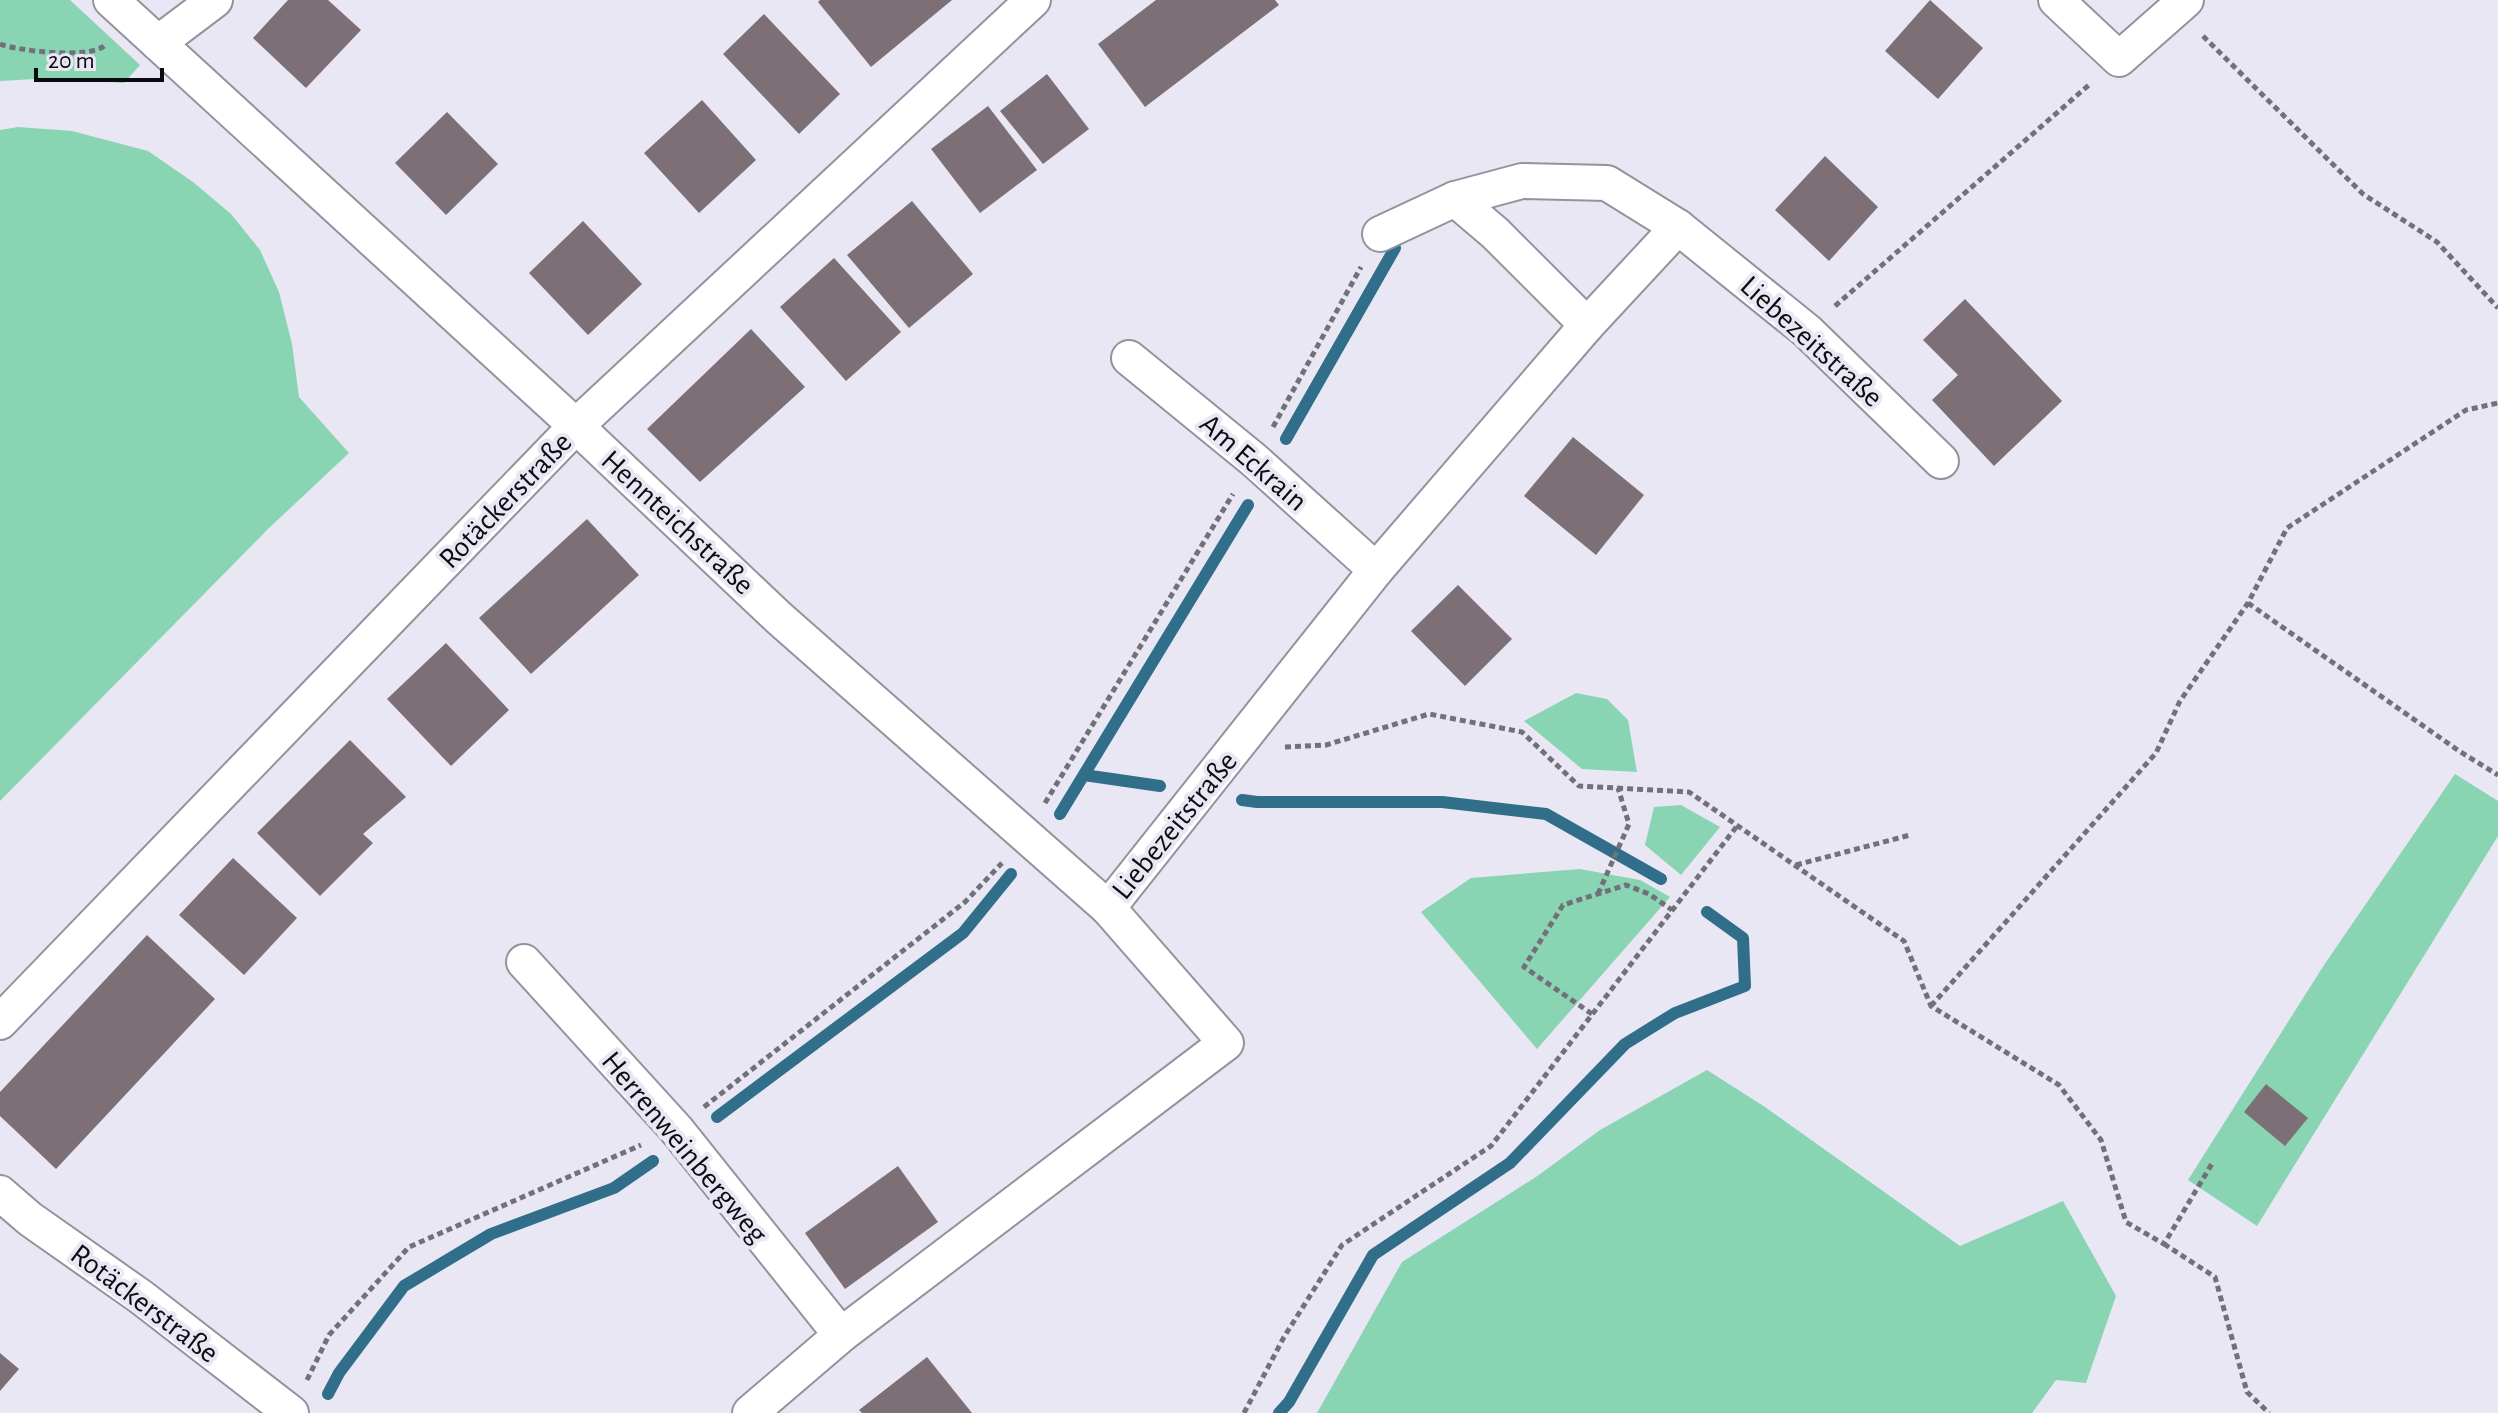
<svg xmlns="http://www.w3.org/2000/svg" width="2498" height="1413" font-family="'Alegreya Sans',sans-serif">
<rect width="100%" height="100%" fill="#eae7f4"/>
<g fill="#89d4b3">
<path d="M 0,0 L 70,0 L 140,65 L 124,83 L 54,78 L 0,81 Z"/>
<path d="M 18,127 L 72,131 L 148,151 L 193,182 L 231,214 L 260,250 L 279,292 L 292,344 L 299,397 L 349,453 L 268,529 L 0,801 L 0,130 Z"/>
<path d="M 1576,693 L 1607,699 L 1628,720 L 1637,772 L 1582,769 L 1524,721 Z"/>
<path d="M 2455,774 L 2498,801 L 2498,836 L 2257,1226 L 2188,1180 L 2324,965 Z"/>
<path d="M 1681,805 L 1720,827 L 1681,875 L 1645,845 L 1654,807 Z"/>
<path d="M 1580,869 L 1640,880 L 1670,897 L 1537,1049 L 1421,912 L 1471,878 Z"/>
<path d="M 1707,1070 L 1765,1107 L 1960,1246 L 2063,1201 L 2116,1296 L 2086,1383 L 2056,1380 L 2032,1413 L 1317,1413 L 1402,1262 L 1536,1177 L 1600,1130 Z"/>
</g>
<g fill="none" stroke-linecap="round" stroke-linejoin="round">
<g stroke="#306e8a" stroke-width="12">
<path d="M 1286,439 L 1395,248"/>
<path d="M 1084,775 L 1160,786"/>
<path d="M 1242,800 L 1257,802 L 1442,802 L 1546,814 L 1661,879"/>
<path d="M 1060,814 L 1248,505"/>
<path d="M 717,1117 L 963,933 L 1011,874"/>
<path d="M 328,1394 L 339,1373 L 404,1286 L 491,1234 L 614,1188 L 653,1161"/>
<path d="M 1279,1413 L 1289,1402 L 1373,1255 L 1510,1163 L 1625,1044 L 1675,1013 L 1745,986 L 1743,938 L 1707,912"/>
</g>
</g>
<g fill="#7c7076">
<path d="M 288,0 L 328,0 L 361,30 L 306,88 L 253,38 Z"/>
<path d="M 820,0 L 952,0 L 871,67 L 818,2 Z"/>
<path d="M 1156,0 L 1275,0 L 1279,5 L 1145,107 L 1098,44 Z"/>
<path d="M 1930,0 L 1983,48 L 1938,99 L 1885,51 Z"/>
<path d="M 764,14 L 840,94 L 799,134 L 723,54 Z"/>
<path d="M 1047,74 L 1089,129 L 1043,164 L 1000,111 Z"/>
<path d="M 702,100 L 756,160 L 699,213 L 644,153 Z"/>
<path d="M 988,106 L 1037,170 L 980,213 L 931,149 Z"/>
<path d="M 447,112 L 498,164 L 446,215 L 395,163 Z"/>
<path d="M 1825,156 L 1878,207 L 1829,261 L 1775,210 Z"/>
<path d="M 912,201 L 973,274 L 909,328 L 847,255 Z"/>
<path d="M 583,221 L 642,284 L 588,335 L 529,273 Z"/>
<path d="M 834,258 L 901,332 L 846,381 L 780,307 Z"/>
<path d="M 1965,299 L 2062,401 L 1994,466 L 1932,400 L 1958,375 L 1923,340 Z"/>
<path d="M 751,329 L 805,387 L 700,482 L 647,429 Z"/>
<path d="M 1573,437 L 1644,495 L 1596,555 L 1524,496 Z"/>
<path d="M 587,519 L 639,575 L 531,674 L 479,618 Z"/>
<path d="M 1458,585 L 1512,639 L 1465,686 L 1411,631 Z"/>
<path d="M 446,643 L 509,710 L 451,766 L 387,699 Z"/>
<path d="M 350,740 L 406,797 L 363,834 L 373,843 L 320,896 L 257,833 Z"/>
<path d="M 233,858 L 297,918 L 244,975 L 179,915 Z"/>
<path d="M 147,935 L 215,999 L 56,1169 L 0,1116 L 0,1092 Z"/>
<path d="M 2266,1084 L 2308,1118 L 2285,1146 L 2244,1112 Z"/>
<path d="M 898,1166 L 938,1222 L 845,1289 L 805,1233 Z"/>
<path d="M 0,1353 L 19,1369 L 0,1391 Z"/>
<path d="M 927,1357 L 972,1413 L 862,1413 L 859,1410 Z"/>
</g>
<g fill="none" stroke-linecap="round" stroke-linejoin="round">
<defs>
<g id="street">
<path d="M 111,0 L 576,426 L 779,618 L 1108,908"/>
<path d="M 2056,0 L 2119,59 L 2186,0"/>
<path d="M 158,43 L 215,0"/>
<path d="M 1455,199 L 1495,233 L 1587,325"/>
<path d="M 1380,234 L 1455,199 L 1522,181 L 1607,183 L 1678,227"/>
<path d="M 1129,358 L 1254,460 L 1376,570"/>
<path d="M 524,962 L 676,1129 L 841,1335"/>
<path d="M 0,1022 L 576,426 L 1033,0"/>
<path d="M 0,1193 L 30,1219 L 141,1297 L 291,1413"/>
<path d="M 750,1413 L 841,1335 L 1226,1043 L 1108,908 L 1376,570 L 1587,325 L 1678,227 L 1807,331 L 1941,461"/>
</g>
</defs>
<use href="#street" stroke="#94929d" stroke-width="38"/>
<g stroke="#727078" stroke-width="5" stroke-dasharray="6 4" stroke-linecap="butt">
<path d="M 2203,36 L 2363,194 L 2437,242 L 2498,308"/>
<path d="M 0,44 C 19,51 89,59 104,46"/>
<path d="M 1835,306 L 2090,84"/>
<path d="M 1273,427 L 1361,267"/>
<path d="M 2248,603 L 2459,751 L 2498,775"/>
<path d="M 1285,747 L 1326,745 L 1429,714 L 1522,732 L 1579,786 L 1689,792 L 1904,941 L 1931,1006 L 2059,1085 L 2101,1140 L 2126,1222 L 2164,1244 L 2213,1162"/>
<path d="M 1045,803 L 1233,494"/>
<path d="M 1796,865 L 1910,835"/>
<path d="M 1598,894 L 1629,824 L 1618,788"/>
<path d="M 1931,1006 L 2156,753 L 2180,701 L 2248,603 L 2287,528 L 2466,410 L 2498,403"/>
<path d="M 1592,1014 L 1524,967 L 1563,905 L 1626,885 L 1649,894 L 1672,910"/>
<path d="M 704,1107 L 965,902 L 1002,863"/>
<path d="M 2164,1244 L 2215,1277 L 2247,1392 L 2269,1413"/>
<path d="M 307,1380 L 329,1335 L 409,1247 L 641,1145"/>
<path d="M 1244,1413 L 1284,1337 L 1342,1245 L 1491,1146 L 1737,826"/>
</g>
<use href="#street" stroke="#fff" stroke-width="34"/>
</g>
<g text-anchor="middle" stroke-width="8" stroke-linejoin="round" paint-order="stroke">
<g font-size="30" fill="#0c0b0f" stroke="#eae7f4">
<text transform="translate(1812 341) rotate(42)" y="10">Liebezeitstraße</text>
<text transform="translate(1254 462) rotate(41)" y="10">Am Eckrain</text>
<text transform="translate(505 500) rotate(-46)" y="10">Rotäckerstraße</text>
<text transform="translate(678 522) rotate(43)" y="10">Hennteichstraße</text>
<text transform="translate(1174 825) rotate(-51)" y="10">Liebezeitstraße</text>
<text transform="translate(685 1147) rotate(50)" y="10">Herrenweinbergweg</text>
<text transform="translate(145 1303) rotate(37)" y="10">Rotäckerstraße</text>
</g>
</g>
<path d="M36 68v12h126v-12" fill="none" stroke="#0c0b0f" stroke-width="4"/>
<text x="48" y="68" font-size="24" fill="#0c0b0f" stroke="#eae7f4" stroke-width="6" paint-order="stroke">20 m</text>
</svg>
